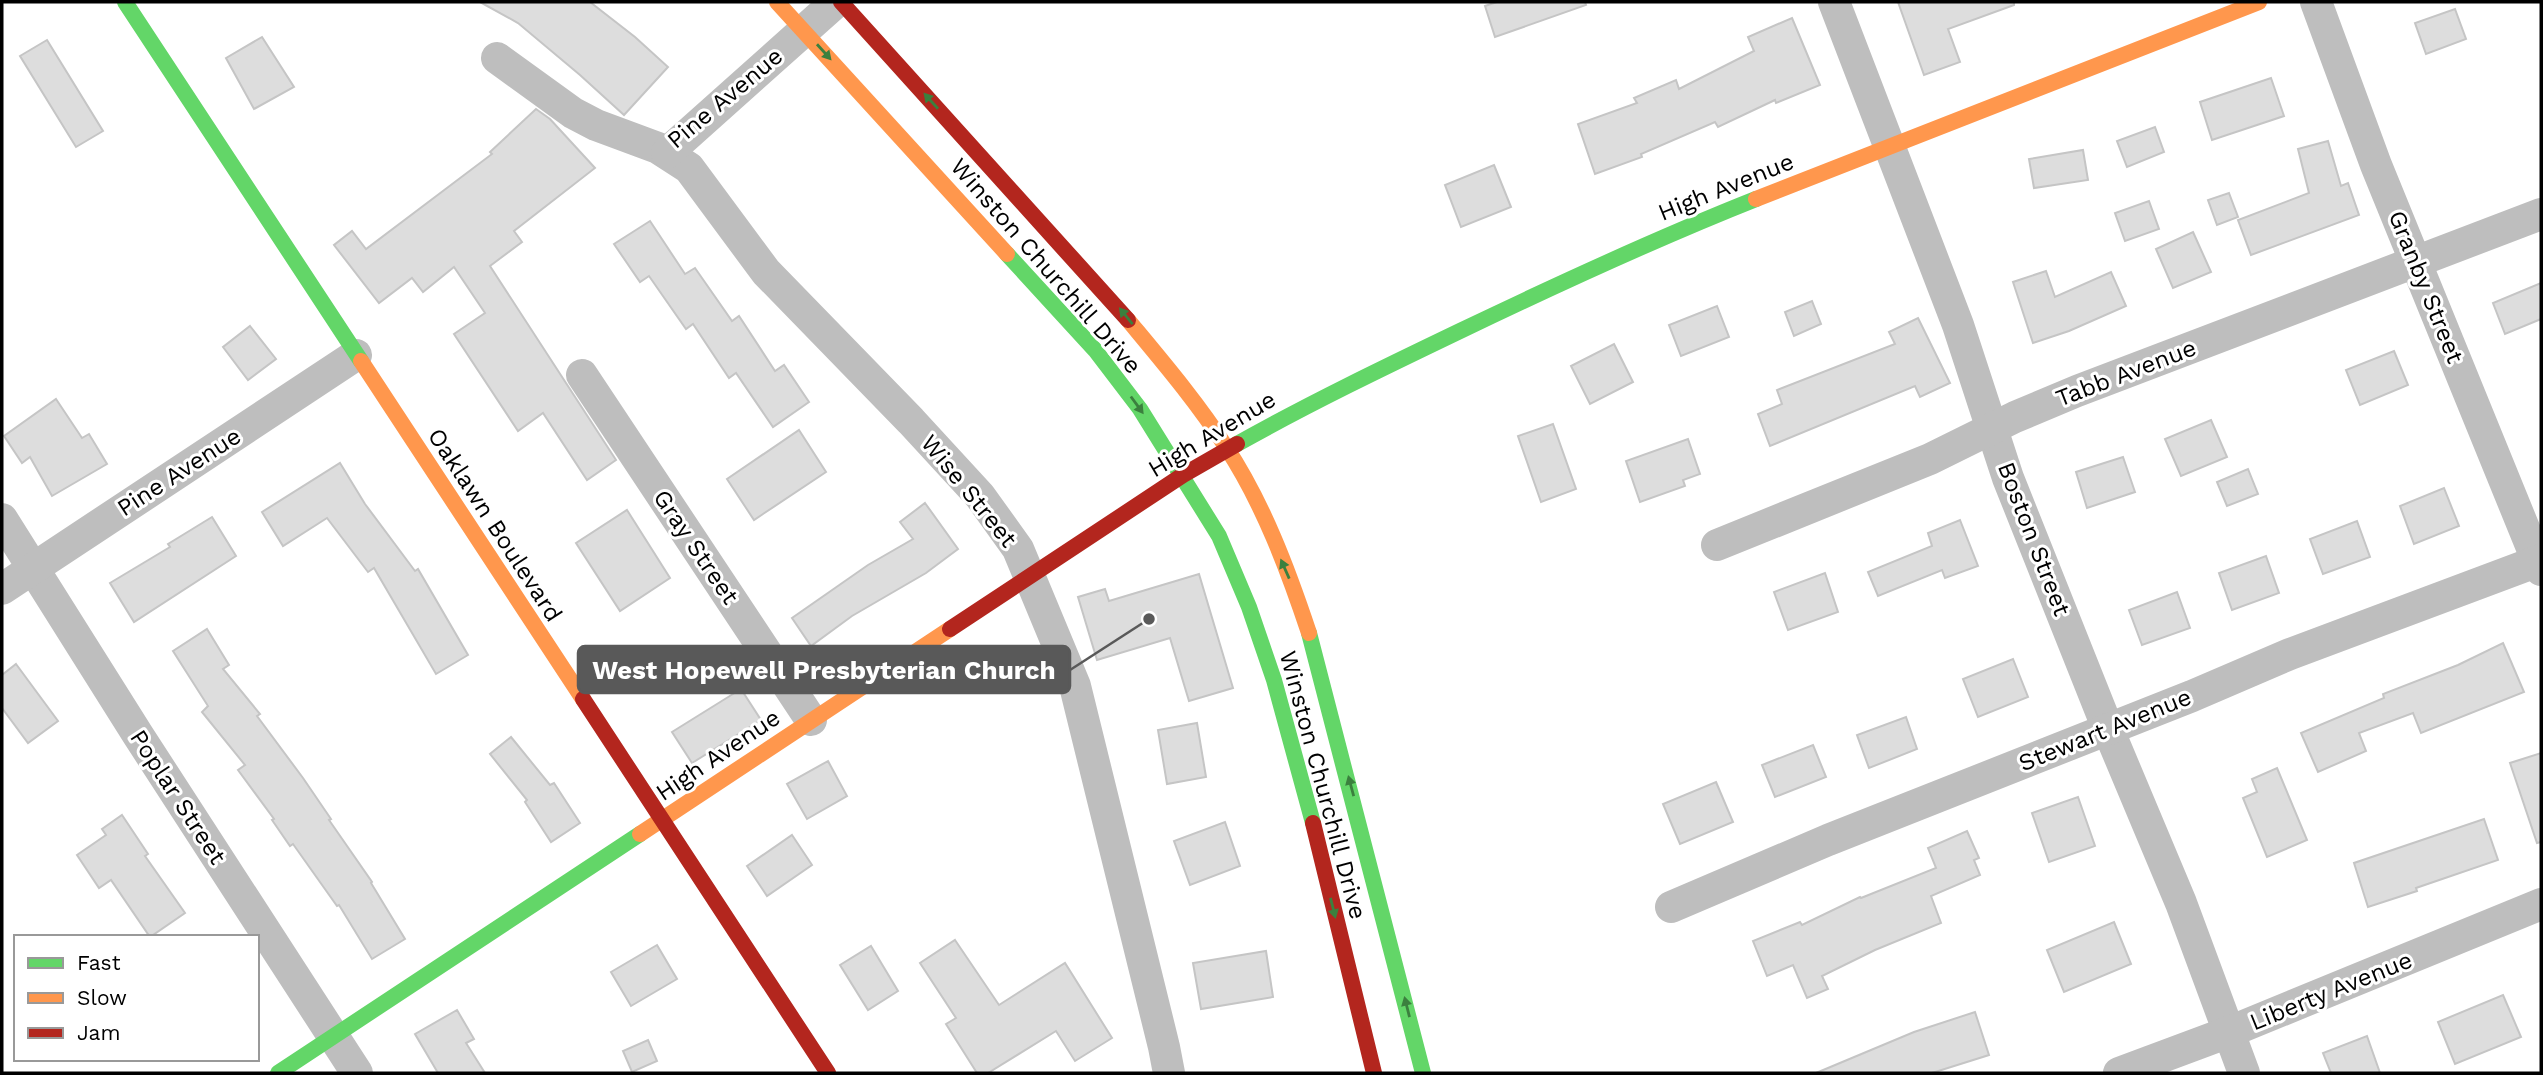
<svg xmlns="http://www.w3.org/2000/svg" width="2543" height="1075" font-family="'Work Sans',sans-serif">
<rect width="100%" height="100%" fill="#fff"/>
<g fill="#ddd" stroke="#c5c5c5" stroke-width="2">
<path d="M 480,2 L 590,2 L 635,37 L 668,67 L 624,115 L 580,75 L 518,23 Z"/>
<path d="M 1497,2 L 1585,2 L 1586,5 L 1495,37 L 1485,6 Z"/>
<path d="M 1898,2 L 2014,2 L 2014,5 L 1948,29 L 1960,62 L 1924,75 Z"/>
<path d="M 2455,9 L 2466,39 L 2426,54 L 2415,23 Z"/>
<path d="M 1792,18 L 1820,85 L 1776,103 L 1775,100 L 1718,127 L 1715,122 L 1641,154 L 1642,157 L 1595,174 L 1578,124 L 1637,103 L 1634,98 L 1676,80 L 1679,89 L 1754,51 L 1748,37 Z"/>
<path d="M 262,37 L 294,87 L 254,109 L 226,58 Z"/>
<path d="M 47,40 L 103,131 L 76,147 L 20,56 Z"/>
<path d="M 2271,78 L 2284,116 L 2212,140 L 2200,102 Z"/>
<path d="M 536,109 L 550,119 L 595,168 L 514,231 L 522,242 L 490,266 L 616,460 L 587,480 L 543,413 L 518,431 L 454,334 L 485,313 L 454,267 L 423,292 L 412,278 L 379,303 L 334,245 L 352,231 L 366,249 L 492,154 L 490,152 Z"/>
<path d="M 2155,127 L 2164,152 L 2127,167 L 2117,141 Z"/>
<path d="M 2328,141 L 2341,186 L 2348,183 L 2359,215 L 2251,255 L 2238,220 L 2309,193 L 2298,149 Z"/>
<path d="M 2083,150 L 2088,180 L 2034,188 L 2029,159 Z"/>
<path d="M 1494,165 L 1511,207 L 1461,227 L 1445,185 Z"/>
<path d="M 2229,193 L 2238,217 L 2217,225 L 2208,200 Z"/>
<path d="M 2149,201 L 2159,229 L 2125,241 L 2115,213 Z"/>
<path d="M 650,221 L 685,274 L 695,268 L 732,321 L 739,316 L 775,371 L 784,365 L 809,402 L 773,427 L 736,373 L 729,378 L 693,324 L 686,329 L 649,276 L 640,282 L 614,244 Z"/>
<path d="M 2193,232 L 2211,272 L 2173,288 L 2156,249 Z"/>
<path d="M 2046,271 L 2055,297 L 2111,272 L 2126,306 L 2069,331 L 2033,343 L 2013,282 Z"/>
<path d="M 2541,283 L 2541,319 L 2505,334 L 2493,303 Z"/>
<path d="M 1812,301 L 1821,324 L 1794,336 L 1785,312 Z"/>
<path d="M 1717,306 L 1729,337 L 1681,356 L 1669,325 Z"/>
<path d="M 1918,318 L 1950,383 L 1920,397 L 1915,386 L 1770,446 L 1758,414 L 1782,404 L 1777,390 L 1895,344 L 1889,332 Z"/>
<path d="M 250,326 L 276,359 L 248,380 L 223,347 Z"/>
<path d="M 1614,344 L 1633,382 L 1590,404 L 1571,366 Z"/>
<path d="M 2394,351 L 2408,385 L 2360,405 L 2346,370 Z"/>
<path d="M 56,399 L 82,438 L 89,434 L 107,464 L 52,496 L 30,457 L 22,463 L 4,436 Z"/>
<path d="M 2211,420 L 2227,457 L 2181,476 L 2165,439 Z"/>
<path d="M 1553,424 L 1576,489 L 1541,502 L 1518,436 Z"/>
<path d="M 799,430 L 826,472 L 754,520 L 727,479 Z"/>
<path d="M 1688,439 L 1700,474 L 1683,480 L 1685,486 L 1640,502 L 1626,461 Z"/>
<path d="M 2123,457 L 2135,492 L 2087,508 L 2076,472 Z"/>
<path d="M 340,463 L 365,504 L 415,571 L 418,569 L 468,655 L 436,674 L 374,568 L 368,572 L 327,518 L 283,546 L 262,512 Z"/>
<path d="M 2248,469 L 2258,494 L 2227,506 L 2217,482 Z"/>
<path d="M 2444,488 L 2459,526 L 2414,544 L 2400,506 Z"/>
<path d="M 925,503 L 958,549 L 926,573 L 852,616 L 811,646 L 792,618 L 868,565 L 913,539 L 900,522 Z"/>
<path d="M 627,510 L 670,578 L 620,611 L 576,543 Z"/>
<path d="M 212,517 L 236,556 L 134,622 L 110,583 L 170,547 L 168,544 Z"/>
<path d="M 1960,520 L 1978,566 L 1945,578 L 1942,570 L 1878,596 L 1868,572 L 1932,546 L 1928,533 Z"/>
<path d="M 2357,521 L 2370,557 L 2323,574 L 2310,539 Z"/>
<path d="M 2266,556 L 2279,593 L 2232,610 L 2219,573 Z"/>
<path d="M 1825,573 L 1838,612 L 1788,630 L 1774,592 Z"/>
<path d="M 1199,574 L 1233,688 L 1189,701 L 1170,638 L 1097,660 L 1078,597 L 1105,589 L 1109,601 Z"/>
<path d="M 2177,592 L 2190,628 L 2142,645 L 2129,610 Z"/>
<path d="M 207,629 L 229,665 L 223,669 L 260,714 L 257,716 L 303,778 L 331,819 L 329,820 L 372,882 L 371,883 L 405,939 L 372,959 L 339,905 L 337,906 L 293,844 L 290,846 L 272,820 L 274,819 L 238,770 L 245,765 L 202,712 L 208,706 L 173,651 Z"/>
<path d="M 2503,643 L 2524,692 L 2421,733 L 2413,713 L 2359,733 L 2366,751 L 2318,772 L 2301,733 L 2384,698 L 2383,694 L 2458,665 Z"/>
<path d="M 2013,659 L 2028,697 L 1978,717 L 1963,679 Z"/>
<path d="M 16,664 L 58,721 L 28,743 L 2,708 L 2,675 Z"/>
<path d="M 741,689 L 761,720 L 692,763 L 672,732 Z"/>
<path d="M 1906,717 L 1917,749 L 1869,768 L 1857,735 Z"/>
<path d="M 1197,723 L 1206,777 L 1167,784 L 1158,730 Z"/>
<path d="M 511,737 L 550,785 L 554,783 L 580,823 L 551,842 L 525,802 L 527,800 L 490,754 Z"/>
<path d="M 1813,745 L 1826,777 L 1775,797 L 1762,765 Z"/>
<path d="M 2541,753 L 2541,842 L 2537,843 L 2510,763 Z"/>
<path d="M 828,761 L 847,796 L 807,819 L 787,784 Z"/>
<path d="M 2277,768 L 2307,840 L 2267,857 L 2243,798 L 2257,792 L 2252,779 Z"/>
<path d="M 1716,782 L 1733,822 L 1680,844 L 1663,804 Z"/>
<path d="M 2078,797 L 2095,846 L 2049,862 L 2032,813 Z"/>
<path d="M 122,815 L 148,854 L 145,856 L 185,913 L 150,937 L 111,880 L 99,888 L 77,855 L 106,835 L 102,829 Z"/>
<path d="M 2484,819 L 2498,860 L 2416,888 L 2417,891 L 2368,907 L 2354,863 Z"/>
<path d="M 1225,822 L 1240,866 L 1190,885 L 1174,841 Z"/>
<path d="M 1967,831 L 1979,858 L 1974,860 L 1980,875 L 1931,896 L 1941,923 L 1875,950 L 1822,976 L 1828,989 L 1807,998 L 1793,965 L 1767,976 L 1753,941 L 1800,922 L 1802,925 L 1860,897 L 1861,898 L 1936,868 L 1928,848 Z"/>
<path d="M 792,835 L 812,865 L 767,896 L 747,866 Z"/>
<path d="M 2114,922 L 2131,964 L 2064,992 L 2047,950 Z"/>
<path d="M 955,940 L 999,1005 L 1065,963 L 1112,1038 L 1075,1061 L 1056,1031 L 988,1073 L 977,1073 L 946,1024 L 956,1018 L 920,963 Z"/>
<path d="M 657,945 L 677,979 L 631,1006 L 611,972 Z"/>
<path d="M 871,946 L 898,991 L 868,1010 L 840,965 Z"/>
<path d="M 1266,951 L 1273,997 L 1201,1009 L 1193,963 Z"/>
<path d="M 2503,995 L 2521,1037 L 2455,1064 L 2438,1022 Z"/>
<path d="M 457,1010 L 474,1039 L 466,1043 L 485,1073 L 438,1073 L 415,1034 Z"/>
<path d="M 1975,1012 L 1989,1055 L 1932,1073 L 1816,1073 L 1914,1032 Z"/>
<path d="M 2367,1036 L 2380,1073 L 2331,1073 L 2323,1053 Z"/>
<path d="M 648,1040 L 657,1061 L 632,1072 L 623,1051 Z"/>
</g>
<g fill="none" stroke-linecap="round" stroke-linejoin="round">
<g stroke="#bebebe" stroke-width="32">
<path d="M 1834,2 L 1958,325 L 2008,478 L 2108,729 L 2181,903 L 2244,1073"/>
<path d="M 2316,2 L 2376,165 L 2541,570"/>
<path d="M 497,58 L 573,113 L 596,125 L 658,148 L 689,168 L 766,272 L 911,421 L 980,496 L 1018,549 L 1075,686 L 1164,1047 L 1169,1073"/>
<path d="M 667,153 L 836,2"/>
<path d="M 582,375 L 811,720"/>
<path d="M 2,519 L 138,735 L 357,1073"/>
<path d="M 1717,545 L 1930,459 L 2015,417 L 2077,391 L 2541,214"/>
<path d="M 2,589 L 356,355"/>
<path d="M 1671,907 L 1828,840 L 2192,696 L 2290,654 L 2541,560"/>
<path d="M 2119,1073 L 2229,1032 L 2541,904"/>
</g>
<g stroke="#63d668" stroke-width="16">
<path d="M 125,2 L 361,361"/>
<path d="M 1007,254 L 1095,350 L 1140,409 L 1219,536 L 1249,607 L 1274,680 L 1313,823"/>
<path d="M 1237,444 C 1310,403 1385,367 1460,331 C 1558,284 1655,239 1756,199"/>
<path d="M 1309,633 L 1423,1073"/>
<path d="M 278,1073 L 640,834"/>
</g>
<g stroke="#ff974d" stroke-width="16">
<path d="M 777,2 L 1007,254"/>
<path d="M 1756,199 L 2259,2"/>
<path d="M 1128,320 C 1162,361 1197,402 1226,447 C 1263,503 1288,570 1309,633"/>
<path d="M 361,361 L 583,699"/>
<path d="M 640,834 L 950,629"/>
</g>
<g stroke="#b3261e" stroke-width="16">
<path d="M 841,2 L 1128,320"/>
<path d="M 950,629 L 1183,475 L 1237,444"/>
<path d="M 583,699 L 828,1073"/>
<path d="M 1313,823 L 1374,1073"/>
</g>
</g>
<defs><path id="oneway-solid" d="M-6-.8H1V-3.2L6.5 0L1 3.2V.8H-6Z" transform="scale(1.75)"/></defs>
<g fill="#3b803e">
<use href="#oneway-solid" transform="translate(824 52) rotate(48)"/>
<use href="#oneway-solid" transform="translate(931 101) rotate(-132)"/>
<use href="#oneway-solid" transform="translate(1126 316) rotate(-129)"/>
<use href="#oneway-solid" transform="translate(1137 405) rotate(54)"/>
<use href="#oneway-solid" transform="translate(1285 569) rotate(-114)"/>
<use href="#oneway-solid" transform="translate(1351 786) rotate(-105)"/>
<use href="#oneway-solid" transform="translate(1333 908) rotate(76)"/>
<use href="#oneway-solid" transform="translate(1407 1007) rotate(-104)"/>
</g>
<g text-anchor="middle" stroke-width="6" stroke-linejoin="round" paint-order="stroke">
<g font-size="24" fill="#000" stroke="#fff">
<text transform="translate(725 98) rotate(-40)" y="8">Pine Avenue</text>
<text transform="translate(1726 187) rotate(-22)" y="8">High Avenue</text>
<text transform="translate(1046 266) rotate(49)" y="8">Winston Churchill Drive</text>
<text transform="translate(2426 287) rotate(68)" y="8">Granby Street</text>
<text transform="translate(2126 373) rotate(-21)" y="8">Tabb Avenue</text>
<text transform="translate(1212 434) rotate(-31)" y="8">High Avenue</text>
<text transform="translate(179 472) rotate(-33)" y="8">Pine Avenue</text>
<text transform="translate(969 491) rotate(51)" y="8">Wise Street</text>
<text transform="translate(495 525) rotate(57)" y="8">Oaklawn Boulevard</text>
<text transform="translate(2034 539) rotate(69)" y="8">Boston Street</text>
<text transform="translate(696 547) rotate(56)" y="8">Gray Street</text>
<text transform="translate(2105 730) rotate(-22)" y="8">Stewart Avenue</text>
<text transform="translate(718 755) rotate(-34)" y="8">High Avenue</text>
<text transform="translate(1323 785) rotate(75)" y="8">Winston Churchill Drive</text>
<text transform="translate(178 797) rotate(57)" y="8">Poplar Street</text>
<text transform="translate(2331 991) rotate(-22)" y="8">Liberty Avenue</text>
</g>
</g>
<path fill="none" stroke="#595959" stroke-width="2.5" d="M1149 619L1070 670"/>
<circle fill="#595959" stroke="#fff" stroke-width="2.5" cx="1149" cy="619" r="7"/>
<rect fill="#595959" stroke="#595959" stroke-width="2.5" x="578" y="646" width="492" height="47" rx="7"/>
<g font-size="26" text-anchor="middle" font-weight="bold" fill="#fff">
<text x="824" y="679">West Hopewell Presbyterian Church</text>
</g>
<rect width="2543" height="1075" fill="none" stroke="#000000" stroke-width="7"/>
<rect x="14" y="935" width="245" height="126" fill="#ffffff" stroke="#999999" stroke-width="2"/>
<rect x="28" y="958" width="35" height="10" fill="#63d668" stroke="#999999" stroke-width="2"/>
<text x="77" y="970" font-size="21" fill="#000000">Fast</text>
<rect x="28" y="993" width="35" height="10" fill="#ff974d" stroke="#999999" stroke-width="2"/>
<text x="77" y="1005" font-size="21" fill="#000000">Slow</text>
<rect x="28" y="1028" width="35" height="10" fill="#b3261e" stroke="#999999" stroke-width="2"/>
<text x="77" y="1040" font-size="21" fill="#000000">Jam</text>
</svg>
